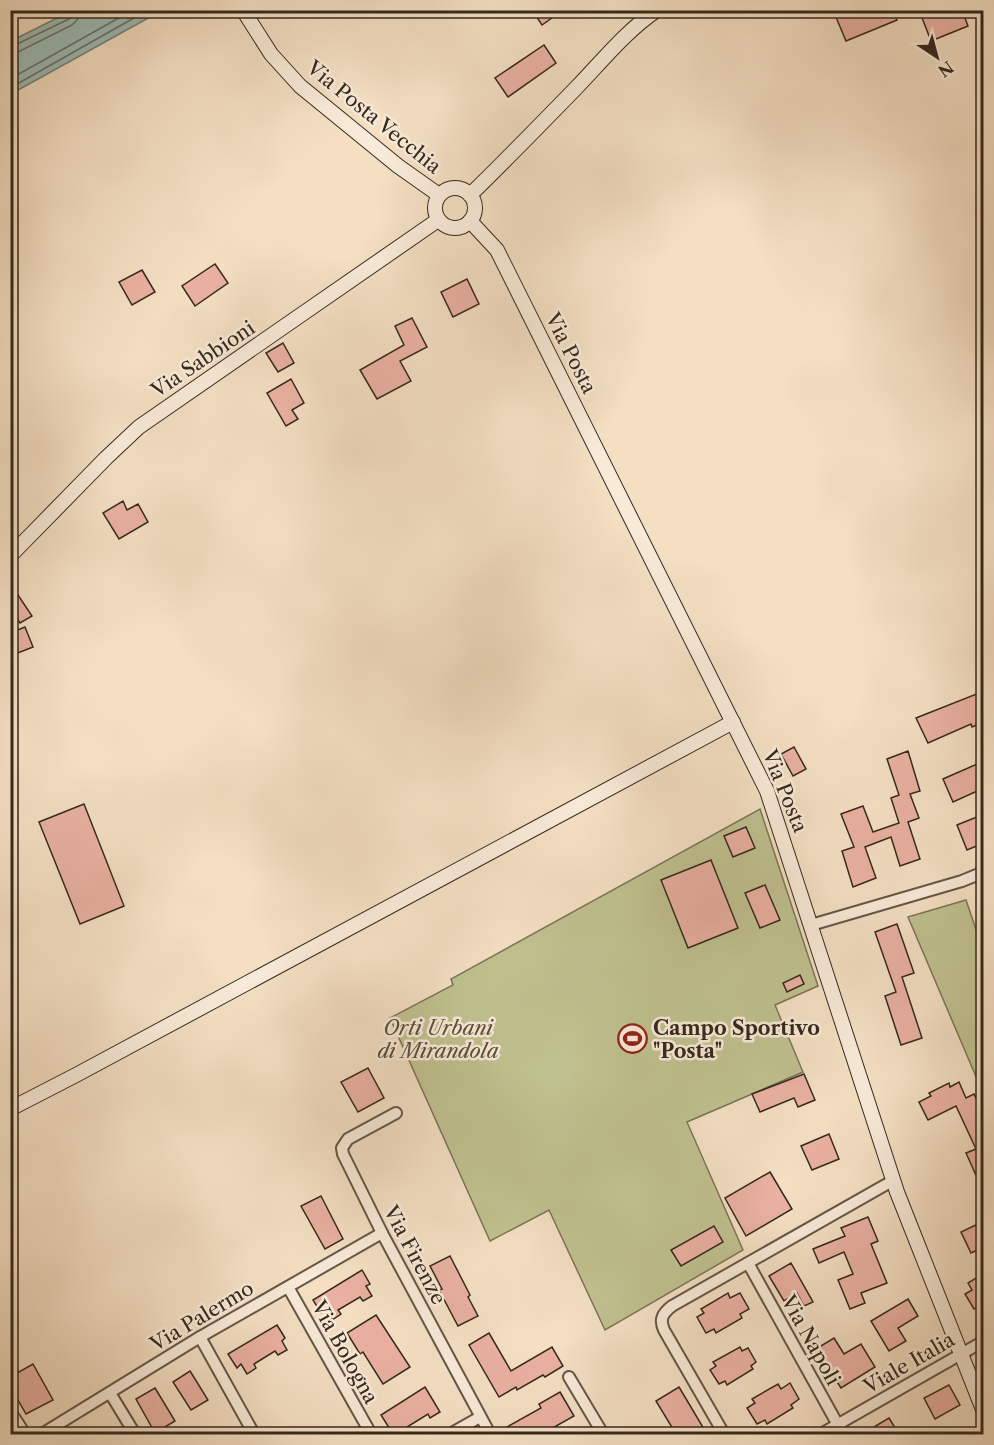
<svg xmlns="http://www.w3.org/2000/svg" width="994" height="1445" font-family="'Libre Caslon Text',serif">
<rect width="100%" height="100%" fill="#f4dfc3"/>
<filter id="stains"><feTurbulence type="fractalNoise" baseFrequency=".00333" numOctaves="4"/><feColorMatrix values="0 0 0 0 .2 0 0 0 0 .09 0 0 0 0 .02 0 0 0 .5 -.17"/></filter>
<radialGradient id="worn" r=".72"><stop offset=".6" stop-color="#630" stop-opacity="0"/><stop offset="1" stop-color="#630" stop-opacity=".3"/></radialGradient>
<g fill="#c0c190" stroke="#7a7556" stroke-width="1.5">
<path d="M 760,809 L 818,986 L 775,1005 L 803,1072 L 687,1122 L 743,1250 L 605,1330 L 549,1210 L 490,1241 L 390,1018 L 453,985 L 451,979 Z"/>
<path d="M 966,900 L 983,950 L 983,1093 L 908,917 Z"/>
</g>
<path fill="#9cbcb8" stroke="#73817a" stroke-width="1.5" d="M 71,11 L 161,11 L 11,94 L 11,41 Z"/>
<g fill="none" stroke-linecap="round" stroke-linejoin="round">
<g stroke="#68726a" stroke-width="1.5">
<path d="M 10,46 L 15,45 L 69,19 L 72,10"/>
<path d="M 10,54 L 18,52 L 72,25 L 78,19 L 80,10"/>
<path d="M 10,79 L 133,10"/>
<path d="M 10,88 L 148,10"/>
</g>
</g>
<g fill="#eab1a2" stroke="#35291d" stroke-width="1.5">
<path d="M 532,10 L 563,10 L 542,25 Z"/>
<path d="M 833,10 L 893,10 L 897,20 L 846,41 Z"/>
<path d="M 919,10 L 962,10 L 968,26 L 931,41 Z"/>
<path d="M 544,45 L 556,63 L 508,97 L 495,78 Z"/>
<path d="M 215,264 L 228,283 L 195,306 L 182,286 Z"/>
<path d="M 142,270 L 155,292 L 132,305 L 119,282 Z"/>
<path d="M 467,279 L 479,304 L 453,317 L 441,292 Z"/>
<path d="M 412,318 L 427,347 L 400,361 L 411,381 L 377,399 L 360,370 L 404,345 L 395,326 Z"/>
<path d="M 283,343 L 294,363 L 278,372 L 266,353 Z"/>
<path d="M 291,379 L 304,403 L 292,410 L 298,419 L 286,426 L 267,393 Z"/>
<path d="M 123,501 L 127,510 L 138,504 L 148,522 L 119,539 L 103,513 Z"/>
<path d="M 10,583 L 32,616 L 20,623 L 10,608 Z"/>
<path d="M 25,627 L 33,647 L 10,656 L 10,633 Z"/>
<path d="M 984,691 L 984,722 L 972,727 L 971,724 L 928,743 L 916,718 Z"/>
<path d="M 794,747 L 806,769 L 793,776 L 781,754 Z"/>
<path d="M 908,751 L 920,791 L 910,794 L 919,818 L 908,822 L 920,859 L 900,866 L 891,837 L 865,847 L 876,878 L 853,887 L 842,851 L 854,847 L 841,814 L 863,806 L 873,832 L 899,823 L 891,798 L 899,795 L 887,759 Z"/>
<path d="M 984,761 L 984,788 L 953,802 L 943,779 Z"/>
<path d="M 84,804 L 124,906 L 80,924 L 39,822 Z"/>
<path d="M 984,814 L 984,843 L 967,850 L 957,825 Z"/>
<path d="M 746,827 L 755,848 L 733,857 L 724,836 Z"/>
<path d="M 711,860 L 738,928 L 688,948 L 661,880 Z"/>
<path d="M 765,885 L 780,920 L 760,928 L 745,893 Z"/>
<path d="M 897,924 L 914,973 L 902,977 L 922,1038 L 901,1045 L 885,996 L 896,992 L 875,932 Z"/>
<path d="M 800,975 L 804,984 L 787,992 L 783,983 Z"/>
<path d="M 368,1068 L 384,1098 L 358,1112 L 341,1082 Z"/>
<path d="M 804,1074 L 815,1100 L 798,1107 L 794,1098 L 760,1112 L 752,1094 Z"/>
<path d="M 959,1082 L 966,1098 L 974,1094 L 984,1115 L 984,1193 L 966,1153 L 976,1149 L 956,1106 L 928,1120 L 919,1102 L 931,1096 L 929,1093 L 949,1083 L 950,1087 Z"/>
<path d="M 829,1134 L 839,1159 L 812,1170 L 801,1146 Z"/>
<path d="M 770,1172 L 792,1209 L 746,1236 L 725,1198 Z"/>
<path d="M 321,1196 L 343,1239 L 325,1249 L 301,1206 Z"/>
<path d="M 868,1217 L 878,1241 L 871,1244 L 887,1283 L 861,1293 L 865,1303 L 850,1309 L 838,1280 L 853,1274 L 844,1252 L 819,1263 L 813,1249 L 845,1236 L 841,1228 Z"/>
<path d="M 984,1221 L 984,1247 L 971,1253 L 961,1232 Z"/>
<path d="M 714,1226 L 723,1242 L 681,1266 L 671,1250 Z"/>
<path d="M 450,1256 L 470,1295 L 468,1297 L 478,1316 L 458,1326 L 439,1290 L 442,1289 L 430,1266 Z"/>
<path d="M 791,1263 L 813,1302 L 804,1306 L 797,1293 L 784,1301 L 769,1276 Z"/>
<path d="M 362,1270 L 370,1284 L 366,1286 L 372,1296 L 363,1301 L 360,1297 L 338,1310 L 341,1314 L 332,1320 L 326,1310 L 321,1313 L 313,1300 Z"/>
<path d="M 984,1273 L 984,1304 L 974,1309 L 965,1294 L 972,1290 L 968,1283 Z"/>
<path d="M 728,1293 L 730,1298 L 740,1293 L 749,1309 L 740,1314 L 742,1318 L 716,1333 L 714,1329 L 706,1333 L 697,1317 L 704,1313 L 701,1309 Z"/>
<path d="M 908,1299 L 918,1316 L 898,1328 L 906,1341 L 889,1351 L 871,1321 Z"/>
<path d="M 376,1315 L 410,1367 L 383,1384 L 363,1352 L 360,1354 L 347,1333 Z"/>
<path d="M 277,1325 L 285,1338 L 282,1341 L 287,1350 L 278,1355 L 275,1351 L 254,1364 L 256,1368 L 247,1374 L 241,1364 L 237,1368 L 228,1354 Z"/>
<path d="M 489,1333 L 511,1371 L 552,1347 L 563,1366 L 545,1377 L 543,1375 L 517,1390 L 516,1387 L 499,1397 L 469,1345 Z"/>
<path d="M 834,1338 L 844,1354 L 861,1344 L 875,1367 L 841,1388 L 816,1349 Z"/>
<path d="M 740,1347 L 742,1351 L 748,1348 L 756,1362 L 751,1366 L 753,1369 L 727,1385 L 725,1381 L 719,1384 L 710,1370 L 716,1366 L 713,1362 Z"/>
<path d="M 33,1364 L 53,1400 L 26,1414 L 10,1386 L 10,1377 Z"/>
<path d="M 190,1371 L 208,1400 L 191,1410 L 173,1382 Z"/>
<path d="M 790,1383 L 799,1399 L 791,1405 L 793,1408 L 767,1424 L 765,1420 L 757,1424 L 747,1408 L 755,1403 L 752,1399 L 778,1384 L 781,1389 Z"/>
<path d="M 949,1385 L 960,1405 L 935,1419 L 924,1398 Z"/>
<path d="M 425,1387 L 440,1412 L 430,1418 L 428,1414 L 407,1427 L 409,1430 L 402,1434 L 393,1434 L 381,1415 Z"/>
<path d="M 679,1387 L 707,1434 L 676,1434 L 656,1401 Z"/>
<path d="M 155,1388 L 175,1421 L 155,1433 L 136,1399 Z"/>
<path d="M 560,1392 L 574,1416 L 542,1434 L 511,1434 L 507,1427 L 541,1408 L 539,1404 Z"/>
<path d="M 889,1418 L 899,1434 L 862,1434 Z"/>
</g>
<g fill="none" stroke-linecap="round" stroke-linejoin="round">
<defs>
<g id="street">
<path d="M 811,925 L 962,881 L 984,872"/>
<path d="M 396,1113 L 348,1139 L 342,1148 L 343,1154 L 382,1233 L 490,1434"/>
<path d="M 748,1263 L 843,1434"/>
<path d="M 288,1287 L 371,1434"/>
<path d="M 200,1337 L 254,1434"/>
<path d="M 569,1377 L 603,1434"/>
<path d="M 110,1393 L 135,1434"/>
<path d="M 10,1411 L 25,1434"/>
<path d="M 42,1434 L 200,1337 L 382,1233"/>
<path d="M 450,1434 L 480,1417"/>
<path d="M 724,1434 L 664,1330 C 659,1319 663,1313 672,1306 L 894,1180"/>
<path d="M 821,1434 L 984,1341"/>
</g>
<g id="secondary">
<path d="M 243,10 L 271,54 L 300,86 L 398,166 L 439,195"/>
<circle cx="455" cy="208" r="20"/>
<path d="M 470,195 C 507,159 542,123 577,87 C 602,61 627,30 657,10"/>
<path d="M 470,221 L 497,250 L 767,791 L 897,1192 L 984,1412"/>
<path d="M 10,556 L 106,458 L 139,427 L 438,220"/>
<path d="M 10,1109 L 76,1075 L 733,722"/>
</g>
</defs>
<use href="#street" stroke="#655646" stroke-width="14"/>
<use href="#secondary" stroke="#35291d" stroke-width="16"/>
<use href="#street" stroke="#f8ead8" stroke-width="10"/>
<use href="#secondary" stroke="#f8ead8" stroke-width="14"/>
</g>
<defs>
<symbol id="stadium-ring" viewBox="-11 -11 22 22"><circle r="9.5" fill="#f8ead8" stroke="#8f2418" stroke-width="1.5"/><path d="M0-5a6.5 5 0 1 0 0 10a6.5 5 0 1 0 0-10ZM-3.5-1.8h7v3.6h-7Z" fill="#8f2418"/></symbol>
</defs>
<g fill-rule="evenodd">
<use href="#stadium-ring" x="616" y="1022" width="33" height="33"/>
</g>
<g text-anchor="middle" stroke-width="5" stroke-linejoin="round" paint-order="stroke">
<g font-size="20" fill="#35291d" stroke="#f8ead8">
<text transform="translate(374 117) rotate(39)" y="7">Via Posta Vecchia</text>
<text transform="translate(571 353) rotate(63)" y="7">Via Posta</text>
<text transform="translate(203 359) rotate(-34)" y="7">Via Sabbioni</text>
<text transform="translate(785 791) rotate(68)" y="7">Via Posta</text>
<text transform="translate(415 1255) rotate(62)" y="7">Via Firenze</text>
<text transform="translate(202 1316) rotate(-31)" y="7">Via Palermo</text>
<text transform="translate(811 1340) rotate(61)" y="7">Via Napoli</text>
<text transform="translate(345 1352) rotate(61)" y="7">Via Bologna</text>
<text transform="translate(909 1363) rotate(-30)" y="7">Viale Italia</text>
</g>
<g font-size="20" font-style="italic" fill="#584f3a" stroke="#f8ead8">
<text x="438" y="1035">Orti Urbani<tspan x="438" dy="23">di Mirandola</tspan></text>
</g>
<g font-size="20" font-weight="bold" fill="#35291d" stroke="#f8ead8" text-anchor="start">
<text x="653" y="1035">Campo Sportivo<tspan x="653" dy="23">"Posta"</tspan></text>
</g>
</g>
<rect width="994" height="1445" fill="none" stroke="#f4dfc3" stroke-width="36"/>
<rect x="12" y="12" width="970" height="1421" fill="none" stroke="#35291d" stroke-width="3"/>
<rect x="18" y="18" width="958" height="1409" fill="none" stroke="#35291d" stroke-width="1.5"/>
<g transform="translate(937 57) rotate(144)" stroke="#f8ead8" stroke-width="4.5" paint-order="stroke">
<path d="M0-4.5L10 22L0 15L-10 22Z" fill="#35291d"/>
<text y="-9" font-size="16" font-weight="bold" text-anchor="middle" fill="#35291d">N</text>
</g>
<rect width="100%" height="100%" filter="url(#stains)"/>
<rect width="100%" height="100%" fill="url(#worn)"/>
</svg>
